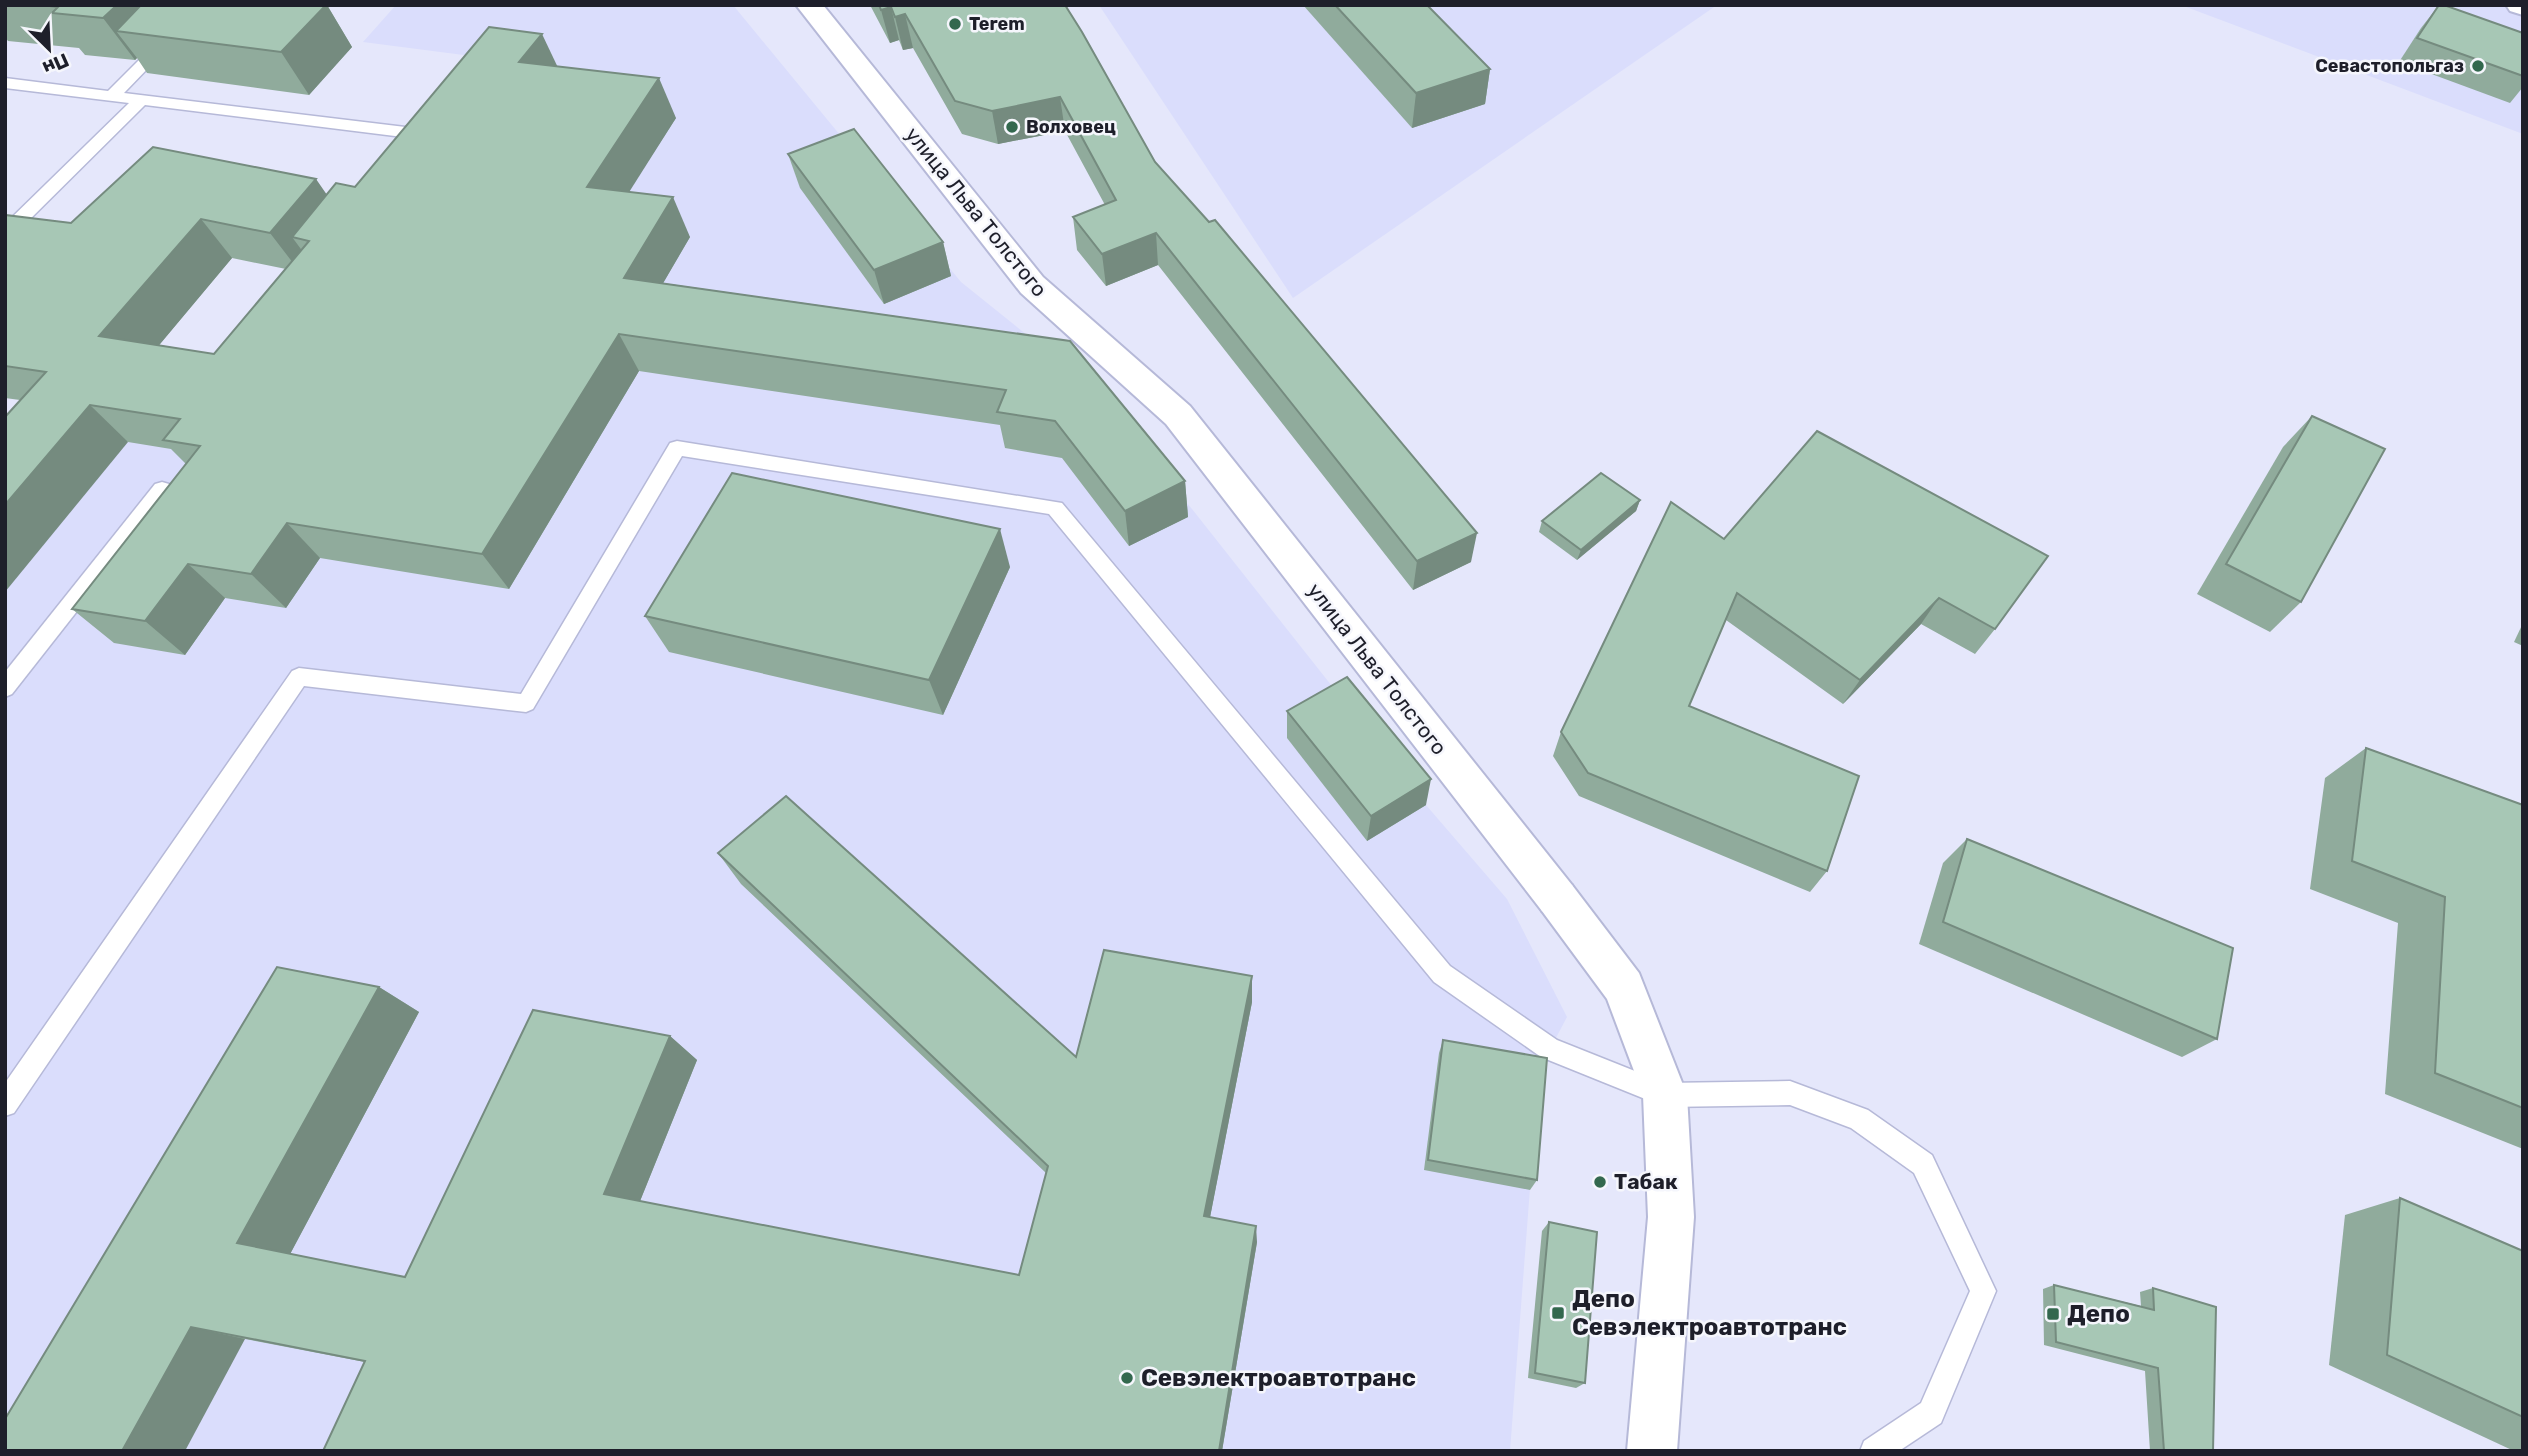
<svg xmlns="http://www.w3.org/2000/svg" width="2528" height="1456" font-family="Rubik,sans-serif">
<rect width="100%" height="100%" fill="#e5e7fb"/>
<g fill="#daddfc">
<path d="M 396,5 L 733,5 L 961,282 L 1073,372 L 1192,509 L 1426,805 L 1507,899 L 1567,1017 L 1539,1070 L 1510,1451 L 5,1451 L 5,415 L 135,434 L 571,69 L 363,42 Z"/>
<path d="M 1099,5 L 1717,5 L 1293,298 Z"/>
<path d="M 2181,5 L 2523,5 L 2523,134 Z"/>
</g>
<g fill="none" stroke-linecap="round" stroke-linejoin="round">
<defs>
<g id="lane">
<path d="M 194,5 L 209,5 L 124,93 L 422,129 L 430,134 C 425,142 421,146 411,144 L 411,138 L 145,105 L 11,238 L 5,239 L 5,224 L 129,103 L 5,88 L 5,78 L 108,91 Z"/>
<path d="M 677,441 L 1062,503 L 1450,966 L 1557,1040 L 1665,1083 L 1790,1081 L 1868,1110 L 1932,1155 L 1996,1291 L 1941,1423 L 1899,1451 L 1860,1451 L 1864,1441 L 1921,1403 L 1970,1291 L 1914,1173 L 1851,1128 L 1790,1105 L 1665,1107 L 1541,1057 L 1434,982 L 1049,514 L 682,456 L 533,709 L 526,712 L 304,686 L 14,1113 L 5,1116 L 5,1083 L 292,671 L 299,668 L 521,694 L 670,443 Z"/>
<path d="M 162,482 L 169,484 L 171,489 L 169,494 L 12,694 L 5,697 L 5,672 L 155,484 Z"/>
</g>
<g id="street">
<path d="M 2506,5 L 2523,5 L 2523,15 L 2510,11 Z"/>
<path d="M 1557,879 L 1572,885 L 1639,973 L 1687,1095 L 1694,1217 L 1677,1451 L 1627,1451 L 1648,1217 L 1643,1095 L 1607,999 L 1542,911 L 1536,898 L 1542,885 Z"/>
</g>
<path id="secondary" d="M 796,5 L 823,5 L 1043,277 L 1190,406 L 1572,885 L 1578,898 L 1572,911 L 1557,917 L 1542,911 L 1166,424 L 1021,293 Z"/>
</defs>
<use href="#lane" stroke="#b6b9d8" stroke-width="3"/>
<use href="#street" stroke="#b6b9d8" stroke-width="4"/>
<use href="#secondary" stroke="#b6b9d8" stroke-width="4"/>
<use href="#lane" fill="#fff" fill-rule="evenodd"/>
<use href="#street" fill="#fff" fill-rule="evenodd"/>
<use href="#secondary" fill="#fff" fill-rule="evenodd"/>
</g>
<g fill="#90ab9c" fill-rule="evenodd">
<path d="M 5,5 L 327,5 L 352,47 L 309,95 L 147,73 L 137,58 L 135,60 L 85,55 L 79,48 L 8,41 L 5,37 Z"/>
<path d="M 870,5 L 1065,5 L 1155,162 L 1471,562 L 1413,590 L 1158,265 L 1106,286 L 1077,250 L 1073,217 L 1105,205 L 1065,131 L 998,144 L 962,134 L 913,48 L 903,50 L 899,40 L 890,43 Z"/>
<path d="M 1303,5 L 1427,5 L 1490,69 L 1485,104 L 1412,128 Z"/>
<path d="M 2439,5 L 2523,33 L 2523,87 L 2510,103 L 2399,62 L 2421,28 Z"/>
<path d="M 558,67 L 676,118 L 628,192 L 690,237 L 663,283 L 1070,341 L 1185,481 L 1188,517 L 1129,546 L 1062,458 L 1005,448 L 1000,425 L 639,371 L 509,589 L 320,558 L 286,608 L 225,598 L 185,655 L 114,643 L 72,609 L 186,464 L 171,449 L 128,442 L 20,400 L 5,398 L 5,215 L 71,223 L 327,195 L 355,187 ZM 232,258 L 286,269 L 214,354 L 159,345 Z"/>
<path d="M 788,154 L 943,242 L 951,276 L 884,304 L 800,188 Z"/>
<path d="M 2312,416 L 2301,602 L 2270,632 L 2197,594 L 2283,447 Z"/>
<path d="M 1817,431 L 1995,629 L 1975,654 L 1921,624 L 1843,704 L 1726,620 L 1689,706 L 1827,871 L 1810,892 L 1579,796 L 1553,756 L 1561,732 Z"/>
<path d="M 1640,500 L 1636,511 L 1577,560 L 1539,532 L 1542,521 Z"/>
<path d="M 1010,567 L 943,715 L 669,652 L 645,616 Z"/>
<path d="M 2523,623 L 2523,646 L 2514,642 Z"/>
<path d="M 1287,711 L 1426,805 L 1367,841 L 1287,738 Z"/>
<path d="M 2366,748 L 2523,805 L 2523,1149 L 2385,1094 L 2398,923 L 2310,889 L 2325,778 Z"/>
<path d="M 1967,839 L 2217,1039 L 2182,1057 L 1919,944 L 1943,863 Z"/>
<path d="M 718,853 L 1076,1057 L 1252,976 L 1252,1002 L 1210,1217 L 1257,1242 L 1222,1451 L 365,1362 L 245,1339 L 5,1451 L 379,987 L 419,1012 L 290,1254 L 405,1277 L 670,1036 L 697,1060 L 640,1201 L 1019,1275 L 1046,1173 L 741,884 Z"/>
<path d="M 1443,1040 L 1537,1180 L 1530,1190 L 1424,1170 L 1439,1053 Z"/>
<path d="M 2400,1198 L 2523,1251 L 2523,1451 L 2514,1451 L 2329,1365 L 2345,1215 Z"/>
<path d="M 1549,1222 L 1585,1383 L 1576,1388 L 1528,1378 L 1542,1231 Z"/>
<path d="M 2054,1285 L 2141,1306 L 2140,1292 L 2153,1288 L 2213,1451 L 2150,1451 L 2145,1371 L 2044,1345 L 2043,1289 Z"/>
</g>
<g fill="#758b7f">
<path d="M 117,5 L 190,5 L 116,31 L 137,58 L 135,60 L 103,18 Z"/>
<path d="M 326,5 L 327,5 L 352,47 L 309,95 L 281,52 Z"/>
<path d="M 891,7 L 899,40 L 890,43 L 881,10 Z"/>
<path d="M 905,14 L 913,48 L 903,50 L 895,17 Z"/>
<path d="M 542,34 L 561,74 L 519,62 Z"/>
<path d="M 1490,69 L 1485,104 L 1412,128 L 1416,93 Z"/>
<path d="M 659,78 L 676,118 L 607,227 L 587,187 Z"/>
<path d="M 1060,97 L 1065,131 L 998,144 L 992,111 Z"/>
<path d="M 316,179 L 343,218 L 309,241 L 292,237 L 309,260 L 300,272 L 270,233 Z"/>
<path d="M 673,197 L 690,237 L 644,316 L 624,278 Z"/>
<path d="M 201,219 L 232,258 L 135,374 L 99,336 Z"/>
<path d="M 1156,233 L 1158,265 L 1106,286 L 1102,254 Z"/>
<path d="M 943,242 L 951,276 L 884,304 L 874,270 Z"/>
<path d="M 619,334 L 639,371 L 509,589 L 482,554 Z"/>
<path d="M 90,405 L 128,442 L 5,592 L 5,505 Z"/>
<path d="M 1185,481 L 1188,517 L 1129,546 L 1125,511 Z"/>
<path d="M 1640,500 L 1636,511 L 1577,560 L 1581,550 Z"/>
<path d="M 287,523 L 320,558 L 286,608 L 251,574 Z"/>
<path d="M 1000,529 L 1010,567 L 943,715 L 929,680 Z"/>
<path d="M 1477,533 L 1471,562 L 1413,590 L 1417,561 Z"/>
<path d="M 188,564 L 225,598 L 185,655 L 145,621 Z"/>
<path d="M 1939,598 L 1921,624 L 1843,704 L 1860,680 Z"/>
<path d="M 1431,779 L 1426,805 L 1367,841 L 1371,816 Z"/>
<path d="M 1252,976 L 1252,1002 L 1207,1233 L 1204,1216 Z"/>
<path d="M 379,987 L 419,1012 L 288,1258 L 237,1243 Z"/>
<path d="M 670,1036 L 697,1060 L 636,1211 L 604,1194 Z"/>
<path d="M 1256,1226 L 1257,1242 L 1222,1451 L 1219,1451 Z"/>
<path d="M 191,1327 L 245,1339 L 185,1451 L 122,1451 Z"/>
</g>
<g fill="#a7c7b5" stroke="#758b7f" stroke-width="2">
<path d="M 41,5 L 117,5 L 103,18 L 52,13 L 58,7 Z"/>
<path d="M 141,5 L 326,5 L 281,52 L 116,31 Z"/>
<path d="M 879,5 L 1065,5 L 1082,32 L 1155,162 L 1209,222 L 1215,220 L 1477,533 L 1417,561 L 1156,233 L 1102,254 L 1073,217 L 1116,200 L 1060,97 L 992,111 L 955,101 L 905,14 L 895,17 L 891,7 L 881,10 Z"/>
<path d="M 1335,5 L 1427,5 L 1490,69 L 1416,93 Z"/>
<path d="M 2439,5 L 2444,5 L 2523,33 L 2523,76 L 2417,38 Z"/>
<path d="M 489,27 L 542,34 L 519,62 L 659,78 L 587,187 L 673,197 L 624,278 L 1070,341 L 1185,481 L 1125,511 L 1055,421 L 997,412 L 1006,390 L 619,334 L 482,554 L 287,523 L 251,574 L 188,564 L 145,621 L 72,609 L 200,446 L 163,440 L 180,419 L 90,405 L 5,505 L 5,417 L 46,372 L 5,366 L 5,215 L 71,223 L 153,147 L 316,179 L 270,233 L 201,219 L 99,336 L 214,354 L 309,241 L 292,237 L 336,183 L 355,187 Z"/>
<path d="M 854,129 L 943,242 L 874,270 L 788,154 Z"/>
<path d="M 2312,416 L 2385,449 L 2301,602 L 2226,564 Z"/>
<path d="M 1817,431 L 2048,556 L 1995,629 L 1939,598 L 1860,680 L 1737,593 L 1689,706 L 1859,776 L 1827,871 L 1588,773 L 1561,732 L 1671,502 L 1724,539 Z"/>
<path d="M 732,473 L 1000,529 L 929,680 L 645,616 Z"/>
<path d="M 1601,473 L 1640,500 L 1581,550 L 1542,521 Z"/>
<path d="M 1347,677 L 1431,779 L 1371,816 L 1287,711 Z"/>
<path d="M 2366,748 L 2523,805 L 2523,1108 L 2435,1073 L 2445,897 L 2352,861 Z"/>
<path d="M 786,796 L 1076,1057 L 1104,950 L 1252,976 L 1204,1216 L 1256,1226 L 1219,1451 L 323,1451 L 365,1361 L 191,1327 L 122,1451 L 5,1451 L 5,1419 L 277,967 L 379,987 L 237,1243 L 405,1277 L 533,1010 L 670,1036 L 604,1194 L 1019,1275 L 1048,1166 L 718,853 Z"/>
<path d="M 1967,839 L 2233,948 L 2217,1039 L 1943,922 Z"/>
<path d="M 1443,1040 L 1547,1058 L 1537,1180 L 1428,1160 Z"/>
<path d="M 2400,1198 L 2523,1251 L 2523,1417 L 2387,1355 Z"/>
<path d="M 1549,1222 L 1597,1232 L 1585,1383 L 1535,1373 Z"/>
<path d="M 2054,1285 L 2154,1310 L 2153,1288 L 2216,1307 L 2213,1451 L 2164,1451 L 2158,1368 L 2056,1342 Z"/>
</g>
<g fill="#33684e" stroke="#f5f6fc" stroke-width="2.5">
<circle cx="955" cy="24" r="7"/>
<circle cx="2478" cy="66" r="7"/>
<circle cx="1012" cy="127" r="7"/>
<circle cx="1600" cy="1182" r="7"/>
<rect x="1551" y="1306" width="14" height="14" rx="3.5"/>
<rect x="2046" y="1307" width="14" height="14" rx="3.5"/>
<circle cx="1127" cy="1378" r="7"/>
</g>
<g text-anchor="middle" stroke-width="5" stroke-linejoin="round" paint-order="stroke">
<g font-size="18" font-weight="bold" fill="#1e1f2a" stroke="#f5f6fc" text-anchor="start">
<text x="969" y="30">Terem</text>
<text x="2464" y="72" text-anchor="end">Севастопольгаз</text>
<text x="1026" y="133">Волховец</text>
</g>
<g font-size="21" fill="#1e1f2a" stroke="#f5f6fc">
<text transform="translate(976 212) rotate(51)" y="7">улица Льва Толстого</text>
<text transform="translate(1377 669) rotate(52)" y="7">улица Льва Толстого</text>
</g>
<g font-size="21" font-weight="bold" fill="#1e1f2a" stroke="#f5f6fc" text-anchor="start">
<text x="1614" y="1189">Табак</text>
</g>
<g font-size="24" font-weight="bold" fill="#1e1f2a" stroke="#f5f6fc" text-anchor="start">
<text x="1572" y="1307">Депо<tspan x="1572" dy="28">Севэлектроавтотранс</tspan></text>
<text x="2067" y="1322">Депо</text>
<text x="1141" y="1386">Севэлектроавтотранс</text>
</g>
</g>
<rect width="2528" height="1456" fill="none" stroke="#1e1f2a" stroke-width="14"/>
<g transform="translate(49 49) rotate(156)" stroke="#f5f6fc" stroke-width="5" paint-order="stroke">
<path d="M0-5L12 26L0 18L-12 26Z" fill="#1e1f2a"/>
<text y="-10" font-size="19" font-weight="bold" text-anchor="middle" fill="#1e1f2a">Пн</text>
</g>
</svg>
